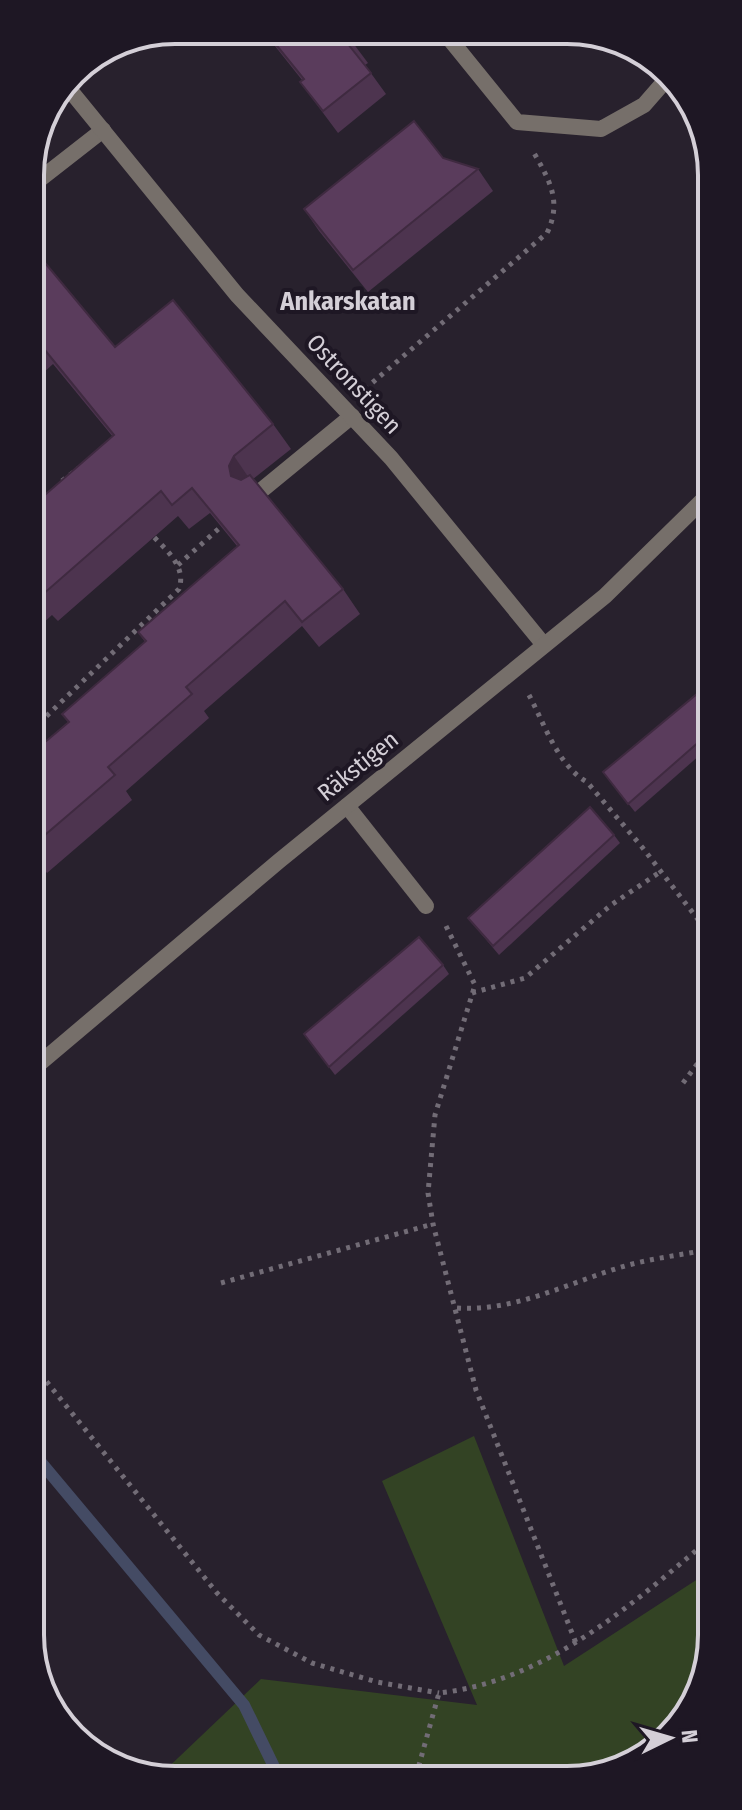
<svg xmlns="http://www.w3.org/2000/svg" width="742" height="1810" font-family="'Fira Sans Condensed',sans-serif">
<rect width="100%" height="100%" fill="#28212d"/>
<path fill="#334324" d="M 474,1436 L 564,1666 L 707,1573 L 712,1576 L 712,1644 L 682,1724 L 604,1775 L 158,1777 L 261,1679 L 477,1705 L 382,1481 Z"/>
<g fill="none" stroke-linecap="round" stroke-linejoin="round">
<path stroke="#444b64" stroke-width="12" d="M 34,1454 L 244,1705 L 279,1777"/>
<g stroke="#726c76" stroke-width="5" stroke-dasharray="4 6" stroke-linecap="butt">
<path d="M 365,389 L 547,233 C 562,202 550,181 534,153"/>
<path d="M 62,481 L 79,468"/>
<path d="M 178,565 L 224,524"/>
<path d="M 529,695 C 544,723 558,766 587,782 L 642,847 L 710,935"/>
<path d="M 32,730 L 179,589 C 187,566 165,549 150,533"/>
<path d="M 446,926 L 475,985 L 435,1115 L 428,1193 L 433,1224 L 476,1390 L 576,1643"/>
<path d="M 472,993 L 525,978 L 611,905 L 660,872"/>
<path d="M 683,1083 L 710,1047"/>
<path d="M 221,1283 L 433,1224"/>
<path d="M 457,1308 C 515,1312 570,1282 625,1266 C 653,1258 682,1255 711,1249"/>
<path d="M 34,1366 L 217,1593 L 259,1635 L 312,1663 L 377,1682 L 439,1693"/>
<path d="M 416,1776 L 439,1693 C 547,1681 631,1605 711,1538"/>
</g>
<g stroke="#766f6a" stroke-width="16">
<path d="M 30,187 L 103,130"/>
<path d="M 257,494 L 352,416"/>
<path d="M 347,806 L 426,906"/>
</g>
<g stroke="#766f6a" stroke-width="16">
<path d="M 444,32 L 517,122 L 601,129 L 644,105 L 671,74"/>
<path d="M 65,84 L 237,295 L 391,458 L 544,645"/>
<path d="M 33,1069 L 279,861 L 605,596 L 708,495"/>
</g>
</g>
<g fill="#4d344f">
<path d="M 263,31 L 344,31 L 368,63 L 365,65 L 386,94 L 338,133 L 300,82 L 302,80 Z"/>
<path d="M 602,36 L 613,42 L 610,45 Z"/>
<path d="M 478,169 L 493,191 L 368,292 L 319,231 L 304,209 Z"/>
<path d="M 31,263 L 115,347 L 273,424 L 291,449 L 253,479 L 343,589 L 360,614 L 319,647 L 302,626 L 204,711 L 209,718 L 126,791 L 132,800 L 47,873 L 32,856 L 32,753 L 68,722 L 62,714 L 145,642 L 138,632 L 237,546 L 210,513 L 189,529 L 178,516 L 58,621 L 52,615 L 32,633 L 31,507 L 113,437 L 53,364 L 31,384 Z"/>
<path d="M 709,684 L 709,747 L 635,812 L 603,772 Z"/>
<path d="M 614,835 L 620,843 L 499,955 L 468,918 Z"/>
<path d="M 443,965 L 449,974 L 335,1075 L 304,1034 Z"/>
</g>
<path fill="#3f2a40" d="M 234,456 L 251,481 L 247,491 L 231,476 L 229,466 Z"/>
<g fill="#5a3c5c" stroke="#3f2a40" stroke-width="2">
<path d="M 265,31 L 344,31 L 353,41 L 348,44 L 371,73 L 323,111 L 300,82 L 304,79 Z"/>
<path d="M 414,121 L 443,158 L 478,169 L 353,270 L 304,209 Z"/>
<path d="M 31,263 L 37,271 L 46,264 L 115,347 L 173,300 L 273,424 L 234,456 L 229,466 L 231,476 L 241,480 L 250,475 L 343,589 L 302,622 L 285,601 L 186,687 L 192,694 L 108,767 L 115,775 L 32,846 L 32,753 L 69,722 L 62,714 L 146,641 L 138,632 L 239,545 L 192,488 L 172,505 L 161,491 L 41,596 L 35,590 L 32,593 L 31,507 L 114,435 L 36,339 L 31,344 Z"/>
<path d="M 709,684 L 709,733 L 628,804 L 603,772 Z"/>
<path d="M 590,807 L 614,835 L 493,946 L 468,918 Z"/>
<path d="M 419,937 L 443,965 L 329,1067 L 304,1034 Z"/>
</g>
<g text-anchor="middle" stroke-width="8" stroke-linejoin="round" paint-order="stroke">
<g font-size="24" fill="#d4cfd7" stroke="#1e1724">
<text transform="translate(354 384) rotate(47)" y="8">Ostronstigen</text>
<text transform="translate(358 766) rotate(-39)" y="8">Räkstigen</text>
</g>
<g font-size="26" font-weight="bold" fill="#d4cfd7" stroke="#1e1724">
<text x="348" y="310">Ankarskatan</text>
</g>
</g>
<path d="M0 0H742V1810H0ZM175 44H567A131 131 0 0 1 698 175V1635A131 131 0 0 1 567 1766H175A131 131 0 0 1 44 1635V175A131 131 0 0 1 175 44Z" fill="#1e1724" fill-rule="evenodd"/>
<path fill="none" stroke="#d4cfd7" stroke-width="4" d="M175 44H567A131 131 0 0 1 698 175V1635A131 131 0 0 1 567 1766H175A131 131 0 0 1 44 1635V175A131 131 0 0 1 175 44Z"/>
<g transform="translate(670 1738) rotate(85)" stroke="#1e1724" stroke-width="6" paint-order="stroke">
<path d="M0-6L14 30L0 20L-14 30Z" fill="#d4cfd7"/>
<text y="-12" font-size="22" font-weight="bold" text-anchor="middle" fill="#d4cfd7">N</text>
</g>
</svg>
